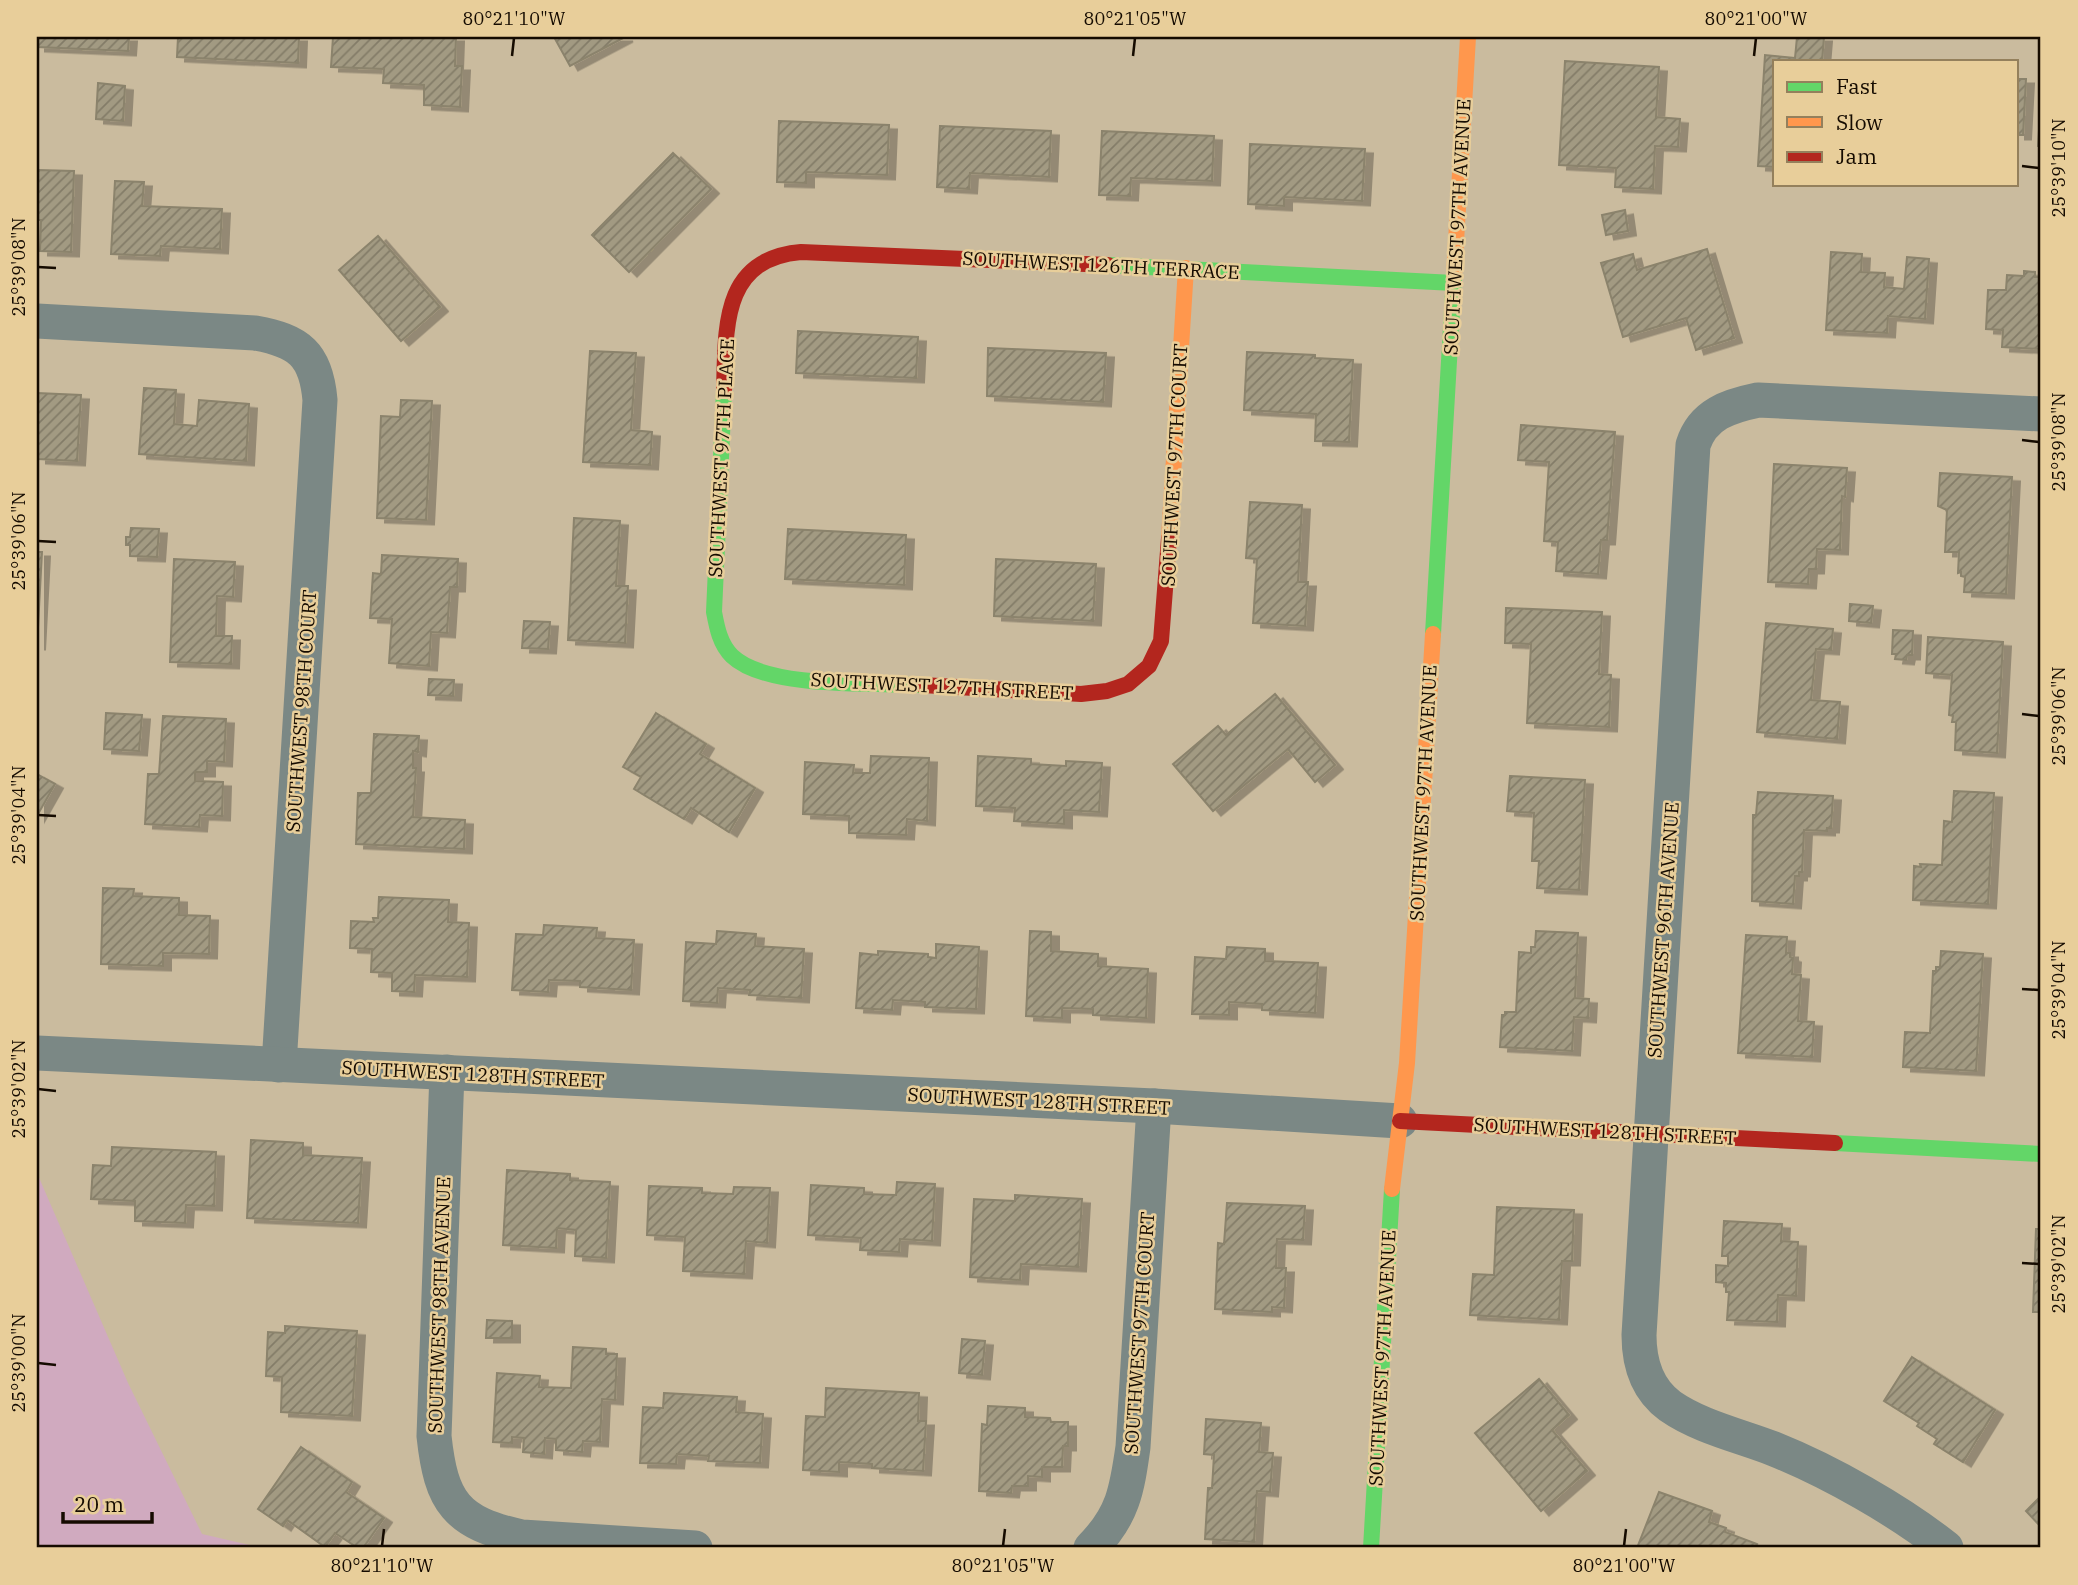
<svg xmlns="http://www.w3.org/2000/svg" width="2078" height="1585" font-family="'IBM Plex Serif',serif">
<defs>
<pattern id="building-hatch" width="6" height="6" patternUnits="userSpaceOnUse" patternTransform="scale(1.75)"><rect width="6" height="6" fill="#a29a82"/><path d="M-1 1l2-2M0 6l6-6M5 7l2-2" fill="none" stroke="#837c68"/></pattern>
<filter id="shadow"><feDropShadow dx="8" dy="4.5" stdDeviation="0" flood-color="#0004"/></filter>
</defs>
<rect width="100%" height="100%" fill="#cabb9e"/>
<path fill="#d0aabf" d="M 37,1173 L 128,1383 L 202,1534 L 262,1548 L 37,1548 Z"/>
<g fill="url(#building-hatch)" stroke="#8b836c" stroke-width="2" filter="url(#shadow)">
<path d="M 37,37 L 129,37 L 128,51 L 37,47 Z"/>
<path d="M 178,37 L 299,37 L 298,63 L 177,57 Z"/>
<path d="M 333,37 L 456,37 L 455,66 L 462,66 L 460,107 L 424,105 L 424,85 L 383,83 L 384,69 L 331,67 Z"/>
<path d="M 554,37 L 625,37 L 570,66 Z"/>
<path d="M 1797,37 L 1824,37 L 1822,61 L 1775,61 L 1775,167 L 1758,166 L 1765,55 L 1795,58 Z"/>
<path d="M 1565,61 L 1659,67 L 1656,117 L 1680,119 L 1678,147 L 1655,146 L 1653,189 L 1615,187 L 1616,168 L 1559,165 Z"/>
<path d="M 2017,79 L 2026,79 L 2023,135 L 2017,135 Z"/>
<path d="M 98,83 L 125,86 L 123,121 L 96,119 Z"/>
<path d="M 2041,98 L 2041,147 L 2038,146 Z"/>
<path d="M 779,121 L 889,125 L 887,175 L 806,172 L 806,183 L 777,182 Z"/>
<path d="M 940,126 L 1051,131 L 1049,177 L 970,173 L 969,189 L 937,187 Z"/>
<path d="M 1102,131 L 1214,136 L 1212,181 L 1131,178 L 1130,196 L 1099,195 Z"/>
<path d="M 1250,144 L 1365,149 L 1362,201 L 1284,197 L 1284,206 L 1248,204 Z"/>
<path d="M 673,153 L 711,189 L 629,272 L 592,235 Z"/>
<path d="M 37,170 L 74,171 L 71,252 L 40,251 L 41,220 L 37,220 Z"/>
<path d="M 115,181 L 144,182 L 142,206 L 222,209 L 220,249 L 161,246 L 160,256 L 111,254 Z"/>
<path d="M 1625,210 L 1628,231 L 1606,235 L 1602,215 Z"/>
<path d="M 378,236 L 440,307 L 401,341 L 339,270 Z"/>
<path d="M 1707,249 L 1734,338 L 1696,350 L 1686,318 L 1623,337 L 1601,263 L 1633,254 L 1637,270 Z"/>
<path d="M 1831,252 L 1862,254 L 1861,272 L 1885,273 L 1884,287 L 1904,289 L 1907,257 L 1929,259 L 1925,319 L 1888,316 L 1887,333 L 1826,330 Z"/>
<path d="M 2024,271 L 2035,272 L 2035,277 L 2041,277 L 2041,349 L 2002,347 L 2003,330 L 1986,329 L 1988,290 L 2006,290 L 2007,275 L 2024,276 Z"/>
<path d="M 798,331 L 918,337 L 916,378 L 796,373 Z"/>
<path d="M 988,348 L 1106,353 L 1103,402 L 987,396 Z"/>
<path d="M 590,351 L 636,353 L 631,430 L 652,432 L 650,465 L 583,462 Z"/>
<path d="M 1247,352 L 1315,355 L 1315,358 L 1353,360 L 1349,442 L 1315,441 L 1316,414 L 1244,410 Z"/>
<path d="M 144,388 L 176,390 L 174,424 L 197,426 L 199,400 L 249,404 L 246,461 L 139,454 Z"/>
<path d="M 37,393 L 81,395 L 77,461 L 38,459 Z"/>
<path d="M 401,400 L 432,401 L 426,520 L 377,518 L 381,416 L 400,417 Z"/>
<path d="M 1521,425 L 1615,432 L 1607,540 L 1601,540 L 1598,574 L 1556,571 L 1558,542 L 1544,541 L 1549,462 L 1518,460 Z"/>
<path d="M 1774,464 L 1847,468 L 1845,497 L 1842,496 L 1840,550 L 1817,549 L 1816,569 L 1809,569 L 1808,584 L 1768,582 Z"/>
<path d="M 1940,473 L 2012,477 L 2006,594 L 1964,592 L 1965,577 L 1961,576 L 1961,572 L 1958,573 L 1959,552 L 1945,552 L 1947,510 L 1938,506 Z"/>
<path d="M 1250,502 L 1302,505 L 1298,582 L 1308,582 L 1305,626 L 1253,623 L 1257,559 L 1246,558 Z"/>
<path d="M 574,518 L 620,521 L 616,586 L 628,586 L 625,643 L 568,640 Z"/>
<path d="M 131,528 L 159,529 L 157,557 L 130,556 L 130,545 L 126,545 L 126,537 L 130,537 Z"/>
<path d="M 788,529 L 906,535 L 904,585 L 785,579 Z"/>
<path d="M 37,552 L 42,552 L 37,646 Z"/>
<path d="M 382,555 L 458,559 L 457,587 L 450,587 L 447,633 L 431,632 L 429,666 L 389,663 L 392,619 L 370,618 L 373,573 L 381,574 Z"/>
<path d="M 174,559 L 235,562 L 233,597 L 217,596 L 216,636 L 232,636 L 231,664 L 170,662 Z"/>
<path d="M 996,559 L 1096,564 L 1093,621 L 994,616 Z"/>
<path d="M 1850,604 L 1873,606 L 1871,623 L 1849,621 Z"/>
<path d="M 1506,608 L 1602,612 L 1599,674 L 1611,675 L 1609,727 L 1527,723 L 1531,644 L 1505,643 Z"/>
<path d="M 524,621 L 550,622 L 548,649 L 522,648 Z"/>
<path d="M 1766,623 L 1833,629 L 1831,650 L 1816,649 L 1811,700 L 1840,702 L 1837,739 L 1757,732 Z"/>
<path d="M 1893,630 L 1913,631 L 1912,655 L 1907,655 L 1906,660 L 1895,659 L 1896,654 L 1892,654 Z"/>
<path d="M 1928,637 L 2003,642 L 1997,753 L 1955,750 L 1956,722 L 1952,722 L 1953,716 L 1949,715 L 1952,675 L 1926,673 Z"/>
<path d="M 429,679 L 454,680 L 453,696 L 428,695 Z"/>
<path d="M 1275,694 L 1335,765 L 1315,782 L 1288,749 L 1213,811 L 1173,764 L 1218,726 L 1226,735 Z"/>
<path d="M 106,713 L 142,715 L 139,751 L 104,749 Z"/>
<path d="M 656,713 L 706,744 L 700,754 L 755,788 L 729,832 L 691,808 L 684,819 L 634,789 L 641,777 L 623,767 Z"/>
<path d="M 163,716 L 226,719 L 224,762 L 207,761 L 207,772 L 195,772 L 195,781 L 223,782 L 222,816 L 200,815 L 199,827 L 145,824 L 148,774 L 159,774 Z"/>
<path d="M 374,734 L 419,736 L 418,752 L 413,751 L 413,768 L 416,768 L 413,817 L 465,820 L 464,849 L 356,844 L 358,793 L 371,793 Z"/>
<path d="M 871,756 L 929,758 L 927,821 L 907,819 L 906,835 L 849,833 L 849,816 L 803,814 L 805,762 L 854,765 L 853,773 L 870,773 Z"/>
<path d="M 978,756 L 1031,759 L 1031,764 L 1066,766 L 1066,761 L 1102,763 L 1099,812 L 1064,810 L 1064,824 L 1014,821 L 1015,808 L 976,806 Z"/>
<path d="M 37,774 L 55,784 L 37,816 Z"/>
<path d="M 1510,776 L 1585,780 L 1579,890 L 1537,888 L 1539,861 L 1532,861 L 1534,813 L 1507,811 Z"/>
<path d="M 1954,791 L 1994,793 L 1988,904 L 1913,900 L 1914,866 L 1921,867 L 1920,864 L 1942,865 L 1944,821 L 1952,822 Z"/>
<path d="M 1758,792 L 1833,796 L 1831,828 L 1827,828 L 1827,831 L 1804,830 L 1802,872 L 1799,872 L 1799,876 L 1795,876 L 1793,904 L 1752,901 L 1753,815 L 1756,815 Z"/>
<path d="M 103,888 L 134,889 L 133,896 L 179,898 L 179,915 L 210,916 L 209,954 L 163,953 L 163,966 L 101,964 Z"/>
<path d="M 379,897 L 449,900 L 448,922 L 469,923 L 467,977 L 415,975 L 414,992 L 392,991 L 392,973 L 371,972 L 372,949 L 350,948 L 351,921 L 374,922 L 373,918 L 378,918 Z"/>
<path d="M 544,925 L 597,928 L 596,938 L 634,940 L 631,990 L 580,987 L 580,981 L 549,980 L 548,992 L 512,990 L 516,934 L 543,935 Z"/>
<path d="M 717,931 L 756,934 L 755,946 L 804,949 L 801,998 L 749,995 L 750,990 L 718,988 L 717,1003 L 683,1001 L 686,942 L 716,944 Z"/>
<path d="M 1030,931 L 1051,932 L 1051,951 L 1098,954 L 1098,966 L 1148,969 L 1146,1018 L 1093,1015 L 1093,1009 L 1062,1008 L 1062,1018 L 1026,1016 Z"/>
<path d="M 1536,931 L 1578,933 L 1575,998 L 1589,999 L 1588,1018 L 1574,1017 L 1572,1051 L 1500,1047 L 1502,1015 L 1505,1015 L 1505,1012 L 1516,1012 L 1519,952 L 1531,953 L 1531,947 L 1535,947 Z"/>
<path d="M 1746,935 L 1787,937 L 1786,953 L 1790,953 L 1790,957 L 1793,958 L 1792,974 L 1801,975 L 1798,1021 L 1814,1022 L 1812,1057 L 1738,1053 Z"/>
<path d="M 936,944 L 979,947 L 976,1009 L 925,1007 L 925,1002 L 893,1000 L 892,1010 L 856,1008 L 860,953 L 878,955 L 878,951 L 928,954 L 928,957 L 936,958 Z"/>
<path d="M 1227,947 L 1265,949 L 1265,961 L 1318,963 L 1315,1013 L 1262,1010 L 1262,1004 L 1229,1002 L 1229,1015 L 1192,1014 L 1195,957 L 1226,959 Z"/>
<path d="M 1941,951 L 1983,954 L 1976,1071 L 1903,1067 L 1905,1032 L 1930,1033 L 1933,971 L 1936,971 L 1936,967 L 1940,967 Z"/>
<path d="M 251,1140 L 303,1143 L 303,1155 L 362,1158 L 358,1223 L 247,1218 Z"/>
<path d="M 112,1147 L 216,1152 L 214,1206 L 186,1205 L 185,1223 L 135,1221 L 135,1201 L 91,1199 L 93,1165 L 111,1166 Z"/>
<path d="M 507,1170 L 570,1174 L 570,1180 L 610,1182 L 606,1258 L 575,1256 L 576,1230 L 557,1228 L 556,1248 L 503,1245 Z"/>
<path d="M 897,1182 L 935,1184 L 932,1241 L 900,1239 L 899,1252 L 860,1250 L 861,1238 L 808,1235 L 811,1185 L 864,1188 L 864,1194 L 896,1195 Z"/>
<path d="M 649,1186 L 702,1188 L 702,1193 L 733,1194 L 734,1187 L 770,1188 L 767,1243 L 746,1241 L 744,1274 L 683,1271 L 685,1237 L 647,1235 Z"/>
<path d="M 1015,1195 L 1082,1199 L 1078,1267 L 1021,1264 L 1020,1280 L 970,1277 L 974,1199 L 1015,1201 Z"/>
<path d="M 1227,1203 L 1305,1206 L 1303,1240 L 1277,1239 L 1276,1268 L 1286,1268 L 1284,1308 L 1272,1307 L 1272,1312 L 1215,1309 L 1218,1243 L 1224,1244 Z"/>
<path d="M 1497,1207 L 1574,1210 L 1572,1261 L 1562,1261 L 1559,1320 L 1470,1315 L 1473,1274 L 1494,1275 Z"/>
<path d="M 1724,1221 L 1782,1224 L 1781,1241 L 1798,1242 L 1796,1296 L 1778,1295 L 1777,1322 L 1727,1320 L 1729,1292 L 1726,1292 L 1726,1283 L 1716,1282 L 1716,1265 L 1728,1266 L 1728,1256 L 1722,1256 Z"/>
<path d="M 2036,1229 L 2041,1229 L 2041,1312 L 2033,1312 Z"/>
<path d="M 487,1320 L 512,1321 L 512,1338 L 486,1338 Z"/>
<path d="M 285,1326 L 357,1331 L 352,1416 L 281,1412 L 282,1377 L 266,1376 L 268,1332 L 285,1333 Z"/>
<path d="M 962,1339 L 985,1341 L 982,1375 L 959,1373 Z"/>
<path d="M 573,1347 L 606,1349 L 606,1354 L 617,1354 L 615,1400 L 602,1399 L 600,1442 L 583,1441 L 582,1452 L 556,1450 L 556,1439 L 545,1438 L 544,1454 L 523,1452 L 524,1438 L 512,1437 L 512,1443 L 493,1442 L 497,1373 L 540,1376 L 539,1387 L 571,1388 Z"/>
<path d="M 1912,1357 L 1995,1410 L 1963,1462 L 1934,1444 L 1937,1439 L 1917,1426 L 1919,1423 L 1884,1401 Z"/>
<path d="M 1539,1379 L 1569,1415 L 1552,1430 L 1587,1471 L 1541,1511 L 1475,1433 Z"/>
<path d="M 826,1388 L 919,1393 L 918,1421 L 926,1421 L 923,1471 L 872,1468 L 872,1464 L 839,1462 L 839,1472 L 803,1470 L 806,1416 L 825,1417 Z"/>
<path d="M 664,1393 L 737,1397 L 736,1412 L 763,1414 L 760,1463 L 708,1461 L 709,1456 L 677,1454 L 676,1464 L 640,1463 L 643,1407 L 663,1408 Z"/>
<path d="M 988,1406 L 1025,1408 L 1025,1417 L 1050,1418 L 1051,1422 L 1068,1422 L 1068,1446 L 1063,1446 L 1062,1467 L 1042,1467 L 1042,1477 L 1028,1476 L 1028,1486 L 1012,1486 L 1011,1493 L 979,1491 L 982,1424 L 987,1425 Z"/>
<path d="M 1206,1419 L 1261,1423 L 1259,1452 L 1273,1453 L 1270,1492 L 1257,1491 L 1254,1542 L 1205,1539 L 1208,1488 L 1212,1488 L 1214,1455 L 1204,1454 Z"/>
<path d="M 301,1447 L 352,1482 L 346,1492 L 384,1518 L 363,1548 L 358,1548 L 335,1533 L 325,1547 L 287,1520 L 283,1526 L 258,1509 Z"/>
<path d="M 1659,1492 L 1712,1511 L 1709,1522 L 1726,1528 L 1725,1532 L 1757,1544 L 1755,1548 L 1637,1548 Z"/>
<path d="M 2041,1496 L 2041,1527 L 2026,1511 Z"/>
</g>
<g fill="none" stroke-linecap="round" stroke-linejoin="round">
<g stroke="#7b8885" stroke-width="35">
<path d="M 37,321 L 255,333 C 299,341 316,354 320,400 L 279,1065"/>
<path d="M 37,1053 L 1154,1106 L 1400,1121"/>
<path d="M 447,1072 L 434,1436 C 441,1502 456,1523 522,1537 L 695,1548"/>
<path d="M 1091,1548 C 1123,1516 1127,1490 1133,1447 L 1154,1106"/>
<path d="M 1946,1548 C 1900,1511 1829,1471 1774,1449 C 1741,1436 1700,1427 1670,1406 C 1647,1389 1639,1363 1639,1335 L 1693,445 C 1703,414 1729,406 1758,400 L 2041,414"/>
</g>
<g stroke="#63d668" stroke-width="16">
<path d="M 1108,265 L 1454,283"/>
<path d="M 724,391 L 714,612 C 717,628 720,644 732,656 C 766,689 876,683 922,685"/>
<path d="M 1433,634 L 1454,276"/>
<path d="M 1835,1143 L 2041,1154"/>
<path d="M 1371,1548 L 1392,1189"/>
</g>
<g stroke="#ff974d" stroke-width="16">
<path d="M 1454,276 L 1468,37"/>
<path d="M 1169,538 L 1186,268"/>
<path d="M 1392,1189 L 1407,1063 L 1433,634"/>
</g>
<g stroke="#b3261e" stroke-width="16">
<path d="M 724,391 C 726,328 721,259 801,252 L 1108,265"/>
<path d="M 922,685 L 1081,694 L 1107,691 L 1128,684 L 1149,666 L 1161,641 L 1169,538"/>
<path d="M 1400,1121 L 1835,1143"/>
</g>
</g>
<path fill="none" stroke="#150b00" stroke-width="2.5" d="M 512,56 L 514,38M 1133,56 L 1135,38M 1754,56 L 1756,38M 2022,166 L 2039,168M 38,267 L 56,268M 2022,440 L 2039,442M 38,541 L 56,542M 2022,714 L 2039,716M 38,815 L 56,816M 2022,989 L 2039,990M 38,1089 L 56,1091M 2022,1263 L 2039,1264M 38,1363 L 56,1365M 382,1546 L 384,1529M 1003,1546 L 1005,1529M 1624,1546 L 1626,1529"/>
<g text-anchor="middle" stroke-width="5" stroke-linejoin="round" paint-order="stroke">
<g font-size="19" fill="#150b00" stroke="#e8ce9a">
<text transform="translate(1457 227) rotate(-87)" y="7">SOUTHWEST 97TH AVENUE</text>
<text transform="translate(1101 265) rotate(3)" y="7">SOUTHWEST 126TH TERRACE</text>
<text transform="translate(721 458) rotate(-87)" y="7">SOUTHWEST 97TH PLACE</text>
<text transform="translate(1174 465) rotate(-87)" y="7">SOUTHWEST 97TH COURT</text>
<text transform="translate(942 686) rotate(3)" y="7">SOUTHWEST 127TH STREET</text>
<text transform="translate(301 711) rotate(-86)" y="7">SOUTHWEST 98TH COURT</text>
<text transform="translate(1423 793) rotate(-87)" y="7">SOUTHWEST 97TH AVENUE</text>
<text transform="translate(1663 930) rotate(-86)" y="7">SOUTHWEST 96TH AVENUE</text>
<text transform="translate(473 1074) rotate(3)" y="7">SOUTHWEST 128TH STREET</text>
<text transform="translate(1039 1101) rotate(3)" y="7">SOUTHWEST 128TH STREET</text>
<text transform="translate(1605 1131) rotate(3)" y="7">SOUTHWEST 128TH STREET</text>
<text transform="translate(439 1305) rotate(-88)" y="7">SOUTHWEST 98TH AVENUE</text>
<text transform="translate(1139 1333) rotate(-86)" y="7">SOUTHWEST 97TH COURT</text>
<text transform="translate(1382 1358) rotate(-87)" y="7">SOUTHWEST 97TH AVENUE</text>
</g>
</g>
<rect width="2078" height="1585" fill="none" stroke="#e8ce9a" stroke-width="77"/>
<rect x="1773" y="60" width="245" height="126" fill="#e8ce9a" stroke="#94805c" stroke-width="2"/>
<rect x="1787" y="82" width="35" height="10" fill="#63d668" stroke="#94805c" stroke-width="2"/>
<text x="1836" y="94" font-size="21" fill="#150b00">Fast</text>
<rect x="1787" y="117" width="35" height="10" fill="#ff974d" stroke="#94805c" stroke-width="2"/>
<text x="1836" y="130" font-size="21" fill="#150b00">Slow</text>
<rect x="1787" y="152" width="35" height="10" fill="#b3261e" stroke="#94805c" stroke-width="2"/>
<text x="1836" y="164" font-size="21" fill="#150b00">Jam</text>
<path d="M63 1512v10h89v-10" fill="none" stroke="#150b00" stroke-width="3.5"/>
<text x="74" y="1512" font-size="21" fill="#150b00" stroke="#e8ce9a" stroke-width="5" paint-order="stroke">20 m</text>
<rect x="38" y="38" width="2001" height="1508" fill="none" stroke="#150b00" stroke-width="2.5"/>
<g font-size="18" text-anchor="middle" fill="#150b00">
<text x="514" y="25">80°21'10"W</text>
<text x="1135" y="25">80°21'05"W</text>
<text x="1756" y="25">80°21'00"W</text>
<text transform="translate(2059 168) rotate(-90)" y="6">25°39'10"N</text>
<text transform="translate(19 267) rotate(-90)" y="6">25°39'08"N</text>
<text transform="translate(2059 442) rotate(-90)" y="6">25°39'08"N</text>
<text transform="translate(19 541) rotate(-90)" y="6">25°39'06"N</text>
<text transform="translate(2059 716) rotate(-90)" y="6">25°39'06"N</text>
<text transform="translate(19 815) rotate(-90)" y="6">25°39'04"N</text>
<text transform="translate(2059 990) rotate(-90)" y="6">25°39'04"N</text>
<text transform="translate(19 1089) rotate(-90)" y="6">25°39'02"N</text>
<text transform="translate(2059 1264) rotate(-90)" y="6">25°39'02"N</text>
<text transform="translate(19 1363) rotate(-90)" y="6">25°39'00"N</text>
<text x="382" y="1572">80°21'10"W</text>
<text x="1003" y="1572">80°21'05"W</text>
<text x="1624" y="1572">80°21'00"W</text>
</g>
</svg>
